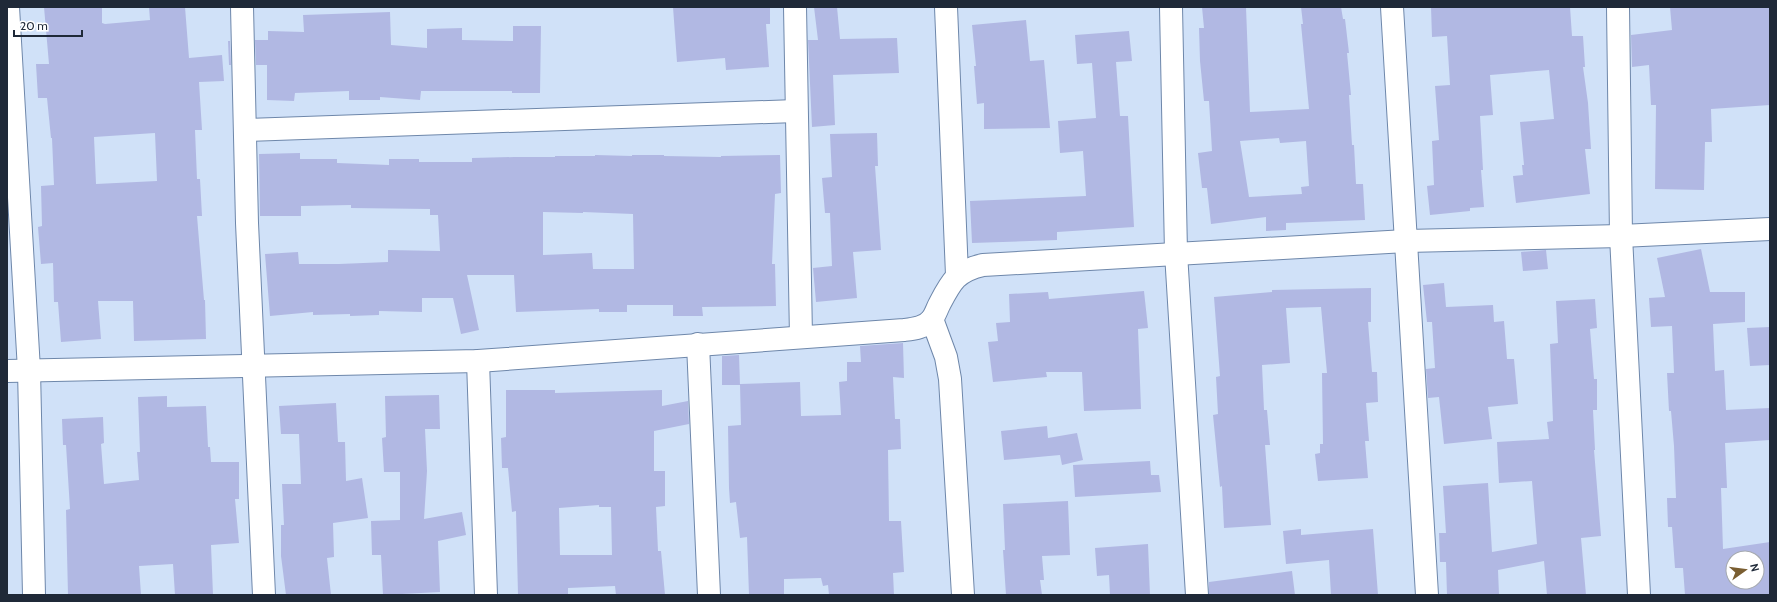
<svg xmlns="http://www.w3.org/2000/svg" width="1777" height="602" font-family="Cabin,sans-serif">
<rect width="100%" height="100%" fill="#d0e1f8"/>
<g fill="#b1b8e3" fill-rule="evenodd">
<path d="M 44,7 L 102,7 L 102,23 L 105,24 L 150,20 L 149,7 L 185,7 L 189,58 L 222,55 L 224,81 L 199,82 L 202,130 L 195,130 L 197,179 L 200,179 L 202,216 L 197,216 L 204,300 L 205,300 L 206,339 L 134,341 L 133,301 L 98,301 L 101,339 L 61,342 L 58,302 L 54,302 L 53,263 L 41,264 L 38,227 L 42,226 L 41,186 L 54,185 L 52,138 L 51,138 L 47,98 L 38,98 L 36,64 L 49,64 ZM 155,133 L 157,181 L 96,184 L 94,137 Z"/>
<path d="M 673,7 L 770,7 L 770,24 L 766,24 L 769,67 L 726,70 L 725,58 L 677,62 Z"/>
<path d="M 814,7 L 837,7 L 840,39 L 897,38 L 899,73 L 833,75 L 835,125 L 812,127 L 808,40 L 818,40 Z"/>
<path d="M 1202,7 L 1246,7 L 1250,112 L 1309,109 L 1301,24 L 1303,24 L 1301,7 L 1341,7 L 1343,19 L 1345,19 L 1349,53 L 1347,53 L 1351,95 L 1349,95 L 1352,145 L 1354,145 L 1356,184 L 1363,184 L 1365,220 L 1286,223 L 1286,230 L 1266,231 L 1266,217 L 1211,224 L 1207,188 L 1202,188 L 1198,153 L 1212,151 L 1209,101 L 1204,101 L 1200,61 L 1199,28 L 1204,28 ZM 1279,138 L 1280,143 L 1306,141 L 1309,186 L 1301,187 L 1302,194 L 1249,197 L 1240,141 Z"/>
<path d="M 1431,7 L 1570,7 L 1572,36 L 1583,36 L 1585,67 L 1583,67 L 1588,103 L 1591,149 L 1585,149 L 1590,194 L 1516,203 L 1513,176 L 1523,175 L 1522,165 L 1524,165 L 1520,122 L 1554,119 L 1549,70 L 1490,75 L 1493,115 L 1480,116 L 1483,170 L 1481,170 L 1484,207 L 1470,208 L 1470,211 L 1430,215 L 1427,186 L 1434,185 L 1432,141 L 1439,140 L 1435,86 L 1450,85 L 1447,36 L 1432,37 Z"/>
<path d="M 1670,7 L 1770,7 L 1770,105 L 1711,109 L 1712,142 L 1705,142 L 1704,190 L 1655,189 L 1656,105 L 1651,105 L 1649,65 L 1632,67 L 1631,35 L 1672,30 Z"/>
<path d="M 390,12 L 391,45 L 427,48 L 427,29 L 462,28 L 462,40 L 513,41 L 513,26 L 541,26 L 540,93 L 512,93 L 512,91 L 421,91 L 420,100 L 380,97 L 380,100 L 349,100 L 349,91 L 295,93 L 294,101 L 267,100 L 267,65 L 256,65 L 255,40 L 268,40 L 268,31 L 304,32 L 303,15 Z"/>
<path d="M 1026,20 L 1030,61 L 1044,60 L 1050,128 L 984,129 L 984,103 L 977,104 L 974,66 L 976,66 L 972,25 Z"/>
<path d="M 1129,31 L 1132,61 L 1116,62 L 1120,116 L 1128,116 L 1134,227 L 1057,232 L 1057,240 L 972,243 L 970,201 L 1086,196 L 1083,151 L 1060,153 L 1058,121 L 1096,118 L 1092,63 L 1077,64 L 1075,35 Z"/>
<path d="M 228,41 L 230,41 L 231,65 L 229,65 Z"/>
<path d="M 877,133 L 878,166 L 875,166 L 881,250 L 853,252 L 857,298 L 816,302 L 813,268 L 832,266 L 830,213 L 825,213 L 822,178 L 832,177 L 830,134 Z"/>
<path d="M 300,153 L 300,159 L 337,159 L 337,163 L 389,165 L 389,159 L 419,159 L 419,162 L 472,162 L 472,158 L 514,157 L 555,157 L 555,156 L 595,156 L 595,155 L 632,156 L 632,155 L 664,155 L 664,156 L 721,157 L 721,156 L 780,155 L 781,193 L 775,194 L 772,264 L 775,264 L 776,306 L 702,307 L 703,316 L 673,316 L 673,305 L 627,305 L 627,312 L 599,312 L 599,309 L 516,312 L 514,275 L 467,275 L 479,330 L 461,334 L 453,298 L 422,298 L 422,312 L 379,311 L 379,315 L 350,316 L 350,314 L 313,315 L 313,312 L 270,316 L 265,254 L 298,252 L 299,264 L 339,264 L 388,262 L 388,250 L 440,251 L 438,215 L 430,215 L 430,209 L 351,208 L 351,205 L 301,206 L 301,216 L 260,216 L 259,154 ZM 543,212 L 583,213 L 583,212 L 633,214 L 634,269 L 593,269 L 592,253 L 543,255 Z"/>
<path d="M 1701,249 L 1710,292 L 1745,292 L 1745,322 L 1713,324 L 1715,371 L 1724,370 L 1726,410 L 1770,408 L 1770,440 L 1725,443 L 1727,488 L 1721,488 L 1723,549 L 1770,542 L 1770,595 L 1685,595 L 1683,568 L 1675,568 L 1672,527 L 1668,527 L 1667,498 L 1676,498 L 1674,446 L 1671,411 L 1669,411 L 1667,373 L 1674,373 L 1672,326 L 1651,327 L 1649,298 L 1665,297 L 1657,258 ZM 1733,558 L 1757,558 L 1757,582 L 1733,582 Z"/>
<path d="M 1546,250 L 1548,269 L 1523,271 L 1521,252 Z"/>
<path d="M 1444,283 L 1446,307 L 1493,305 L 1494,322 L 1504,321 L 1507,359 L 1514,359 L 1518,404 L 1488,407 L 1492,439 L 1444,444 L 1439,397 L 1428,398 L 1426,369 L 1435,368 L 1432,322 L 1427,322 L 1423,285 Z"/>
<path d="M 1371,288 L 1371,322 L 1368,322 L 1372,372 L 1377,372 L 1378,402 L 1366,403 L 1369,441 L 1365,441 L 1368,478 L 1318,481 L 1315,454 L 1320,453 L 1320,444 L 1323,444 L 1322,373 L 1327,373 L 1321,307 L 1286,308 L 1290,363 L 1262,365 L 1264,410 L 1267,410 L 1270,445 L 1265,445 L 1271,525 L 1224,528 L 1222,486 L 1220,487 L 1213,415 L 1218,414 L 1216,377 L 1220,376 L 1214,297 L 1272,292 L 1272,290 Z"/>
<path d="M 1144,291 L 1148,328 L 1138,329 L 1141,409 L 1084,411 L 1082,372 L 1046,372 L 1047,377 L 993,382 L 988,342 L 998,341 L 996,323 L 1010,322 L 1009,294 L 1048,292 L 1049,299 Z"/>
<path d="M 1595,299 L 1597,328 L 1590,329 L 1594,379 L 1597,379 L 1597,410 L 1593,410 L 1595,450 L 1594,450 L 1601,536 L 1581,538 L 1586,595 L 1547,595 L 1544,561 L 1498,570 L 1499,595 L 1447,595 L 1446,562 L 1440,562 L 1439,533 L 1446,533 L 1443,486 L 1488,483 L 1492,552 L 1537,544 L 1532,481 L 1499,483 L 1497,442 L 1549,439 L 1547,422 L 1553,421 L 1550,344 L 1558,343 L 1556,301 Z"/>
<path d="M 1770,327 L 1770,365 L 1750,366 L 1747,328 Z"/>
<path d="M 903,343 L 904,378 L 893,377 L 895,419 L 900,419 L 901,449 L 888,450 L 889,521 L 901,521 L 904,572 L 893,573 L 894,595 L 829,595 L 828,585 L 823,586 L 821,578 L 784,579 L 784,595 L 749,595 L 747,537 L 740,538 L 736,502 L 730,503 L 729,488 L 728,426 L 741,425 L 740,384 L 800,382 L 801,416 L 841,415 L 839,382 L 847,381 L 847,362 L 861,362 L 860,346 Z"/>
<path d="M 739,355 L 740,385 L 722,385 L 722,356 Z"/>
<path d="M 506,390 L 555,390 L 555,393 L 662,390 L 662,406 L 688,401 L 689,424 L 654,431 L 654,471 L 665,471 L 665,506 L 656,507 L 658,551 L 661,551 L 665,595 L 616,595 L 615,586 L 568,588 L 568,595 L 518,595 L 516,511 L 512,512 L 508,468 L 502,468 L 501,438 L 506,437 ZM 599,505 L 599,507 L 611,507 L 612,555 L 560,555 L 559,508 Z"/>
<path d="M 439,395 L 440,429 L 425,429 L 427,471 L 424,519 L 462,512 L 466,535 L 438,541 L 440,592 L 383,595 L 381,555 L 372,555 L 371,521 L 400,520 L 400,472 L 384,472 L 382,438 L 386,437 L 385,396 Z"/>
<path d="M 167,396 L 167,407 L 206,406 L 208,447 L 210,447 L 211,462 L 239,462 L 239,499 L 235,499 L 239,543 L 211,545 L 213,595 L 175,595 L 173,564 L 139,566 L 141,595 L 68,595 L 66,510 L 70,509 L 66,445 L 63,445 L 62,419 L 103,417 L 104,443 L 101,444 L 104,484 L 139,480 L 137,452 L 140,452 L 138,397 Z"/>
<path d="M 336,403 L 338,442 L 345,442 L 346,481 L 362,478 L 368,518 L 333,523 L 334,557 L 327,558 L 331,595 L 286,595 L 281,556 L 281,525 L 284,525 L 282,484 L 301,484 L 299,434 L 281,434 L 279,406 Z"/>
<path d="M 1047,426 L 1048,438 L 1077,433 L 1083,460 L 1062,465 L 1060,455 L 1004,460 L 1001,431 Z"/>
<path d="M 1150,461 L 1151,475 L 1159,475 L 1161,492 L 1075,497 L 1073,465 Z"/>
<path d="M 1068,501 L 1070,555 L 1042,556 L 1044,580 L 1040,580 L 1042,595 L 1006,595 L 1003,550 L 1005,550 L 1003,504 Z"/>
<path d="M 1301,529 L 1301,535 L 1373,529 L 1378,595 L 1331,595 L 1329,560 L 1286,564 L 1283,531 Z"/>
<path d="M 1148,544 L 1150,595 L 1110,595 L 1109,575 L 1097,576 L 1095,548 Z"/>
<path d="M 1292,571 L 1295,595 L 1209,595 L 1209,582 Z"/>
</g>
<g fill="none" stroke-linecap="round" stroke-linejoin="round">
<defs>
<g id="street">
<path d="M 8,7 L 29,370 L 34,595"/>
<path d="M 242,7 L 247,223 L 264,595"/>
<path d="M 795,7 L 801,337"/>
<path d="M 946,7 L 957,275"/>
<path d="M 1171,7 L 1176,253 L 1197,595"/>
<path d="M 1392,7 L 1427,595"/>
<path d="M 1618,7 L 1621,236 L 1639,595"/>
<path d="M 245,130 L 796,111"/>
<path d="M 932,319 L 946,357 L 950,379 L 963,595"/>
<path d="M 698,344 L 709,595"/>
<path d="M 478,361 L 486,595"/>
<path d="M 7,371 L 478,361 L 904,330 C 913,329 925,328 932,319 C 935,315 937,309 939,305 C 951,282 956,271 983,265 L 1406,241 L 1621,236 L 1770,229"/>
</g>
</defs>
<use href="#street" stroke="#6e87aa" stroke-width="24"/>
<use href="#street" stroke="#fff" stroke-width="22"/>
</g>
<rect width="1777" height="602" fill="none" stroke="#1f2938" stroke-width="16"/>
<g transform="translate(1745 570) rotate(76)"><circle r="19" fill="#ffffff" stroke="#a5a9af"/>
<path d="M0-3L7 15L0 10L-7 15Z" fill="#7a5e31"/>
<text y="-6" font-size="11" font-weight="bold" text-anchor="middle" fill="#1f2938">N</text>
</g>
<path d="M14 30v6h68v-6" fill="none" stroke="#1f2938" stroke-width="2"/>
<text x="20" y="30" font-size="12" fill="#1f2938" stroke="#ffffff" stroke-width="3" paint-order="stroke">20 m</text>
</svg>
